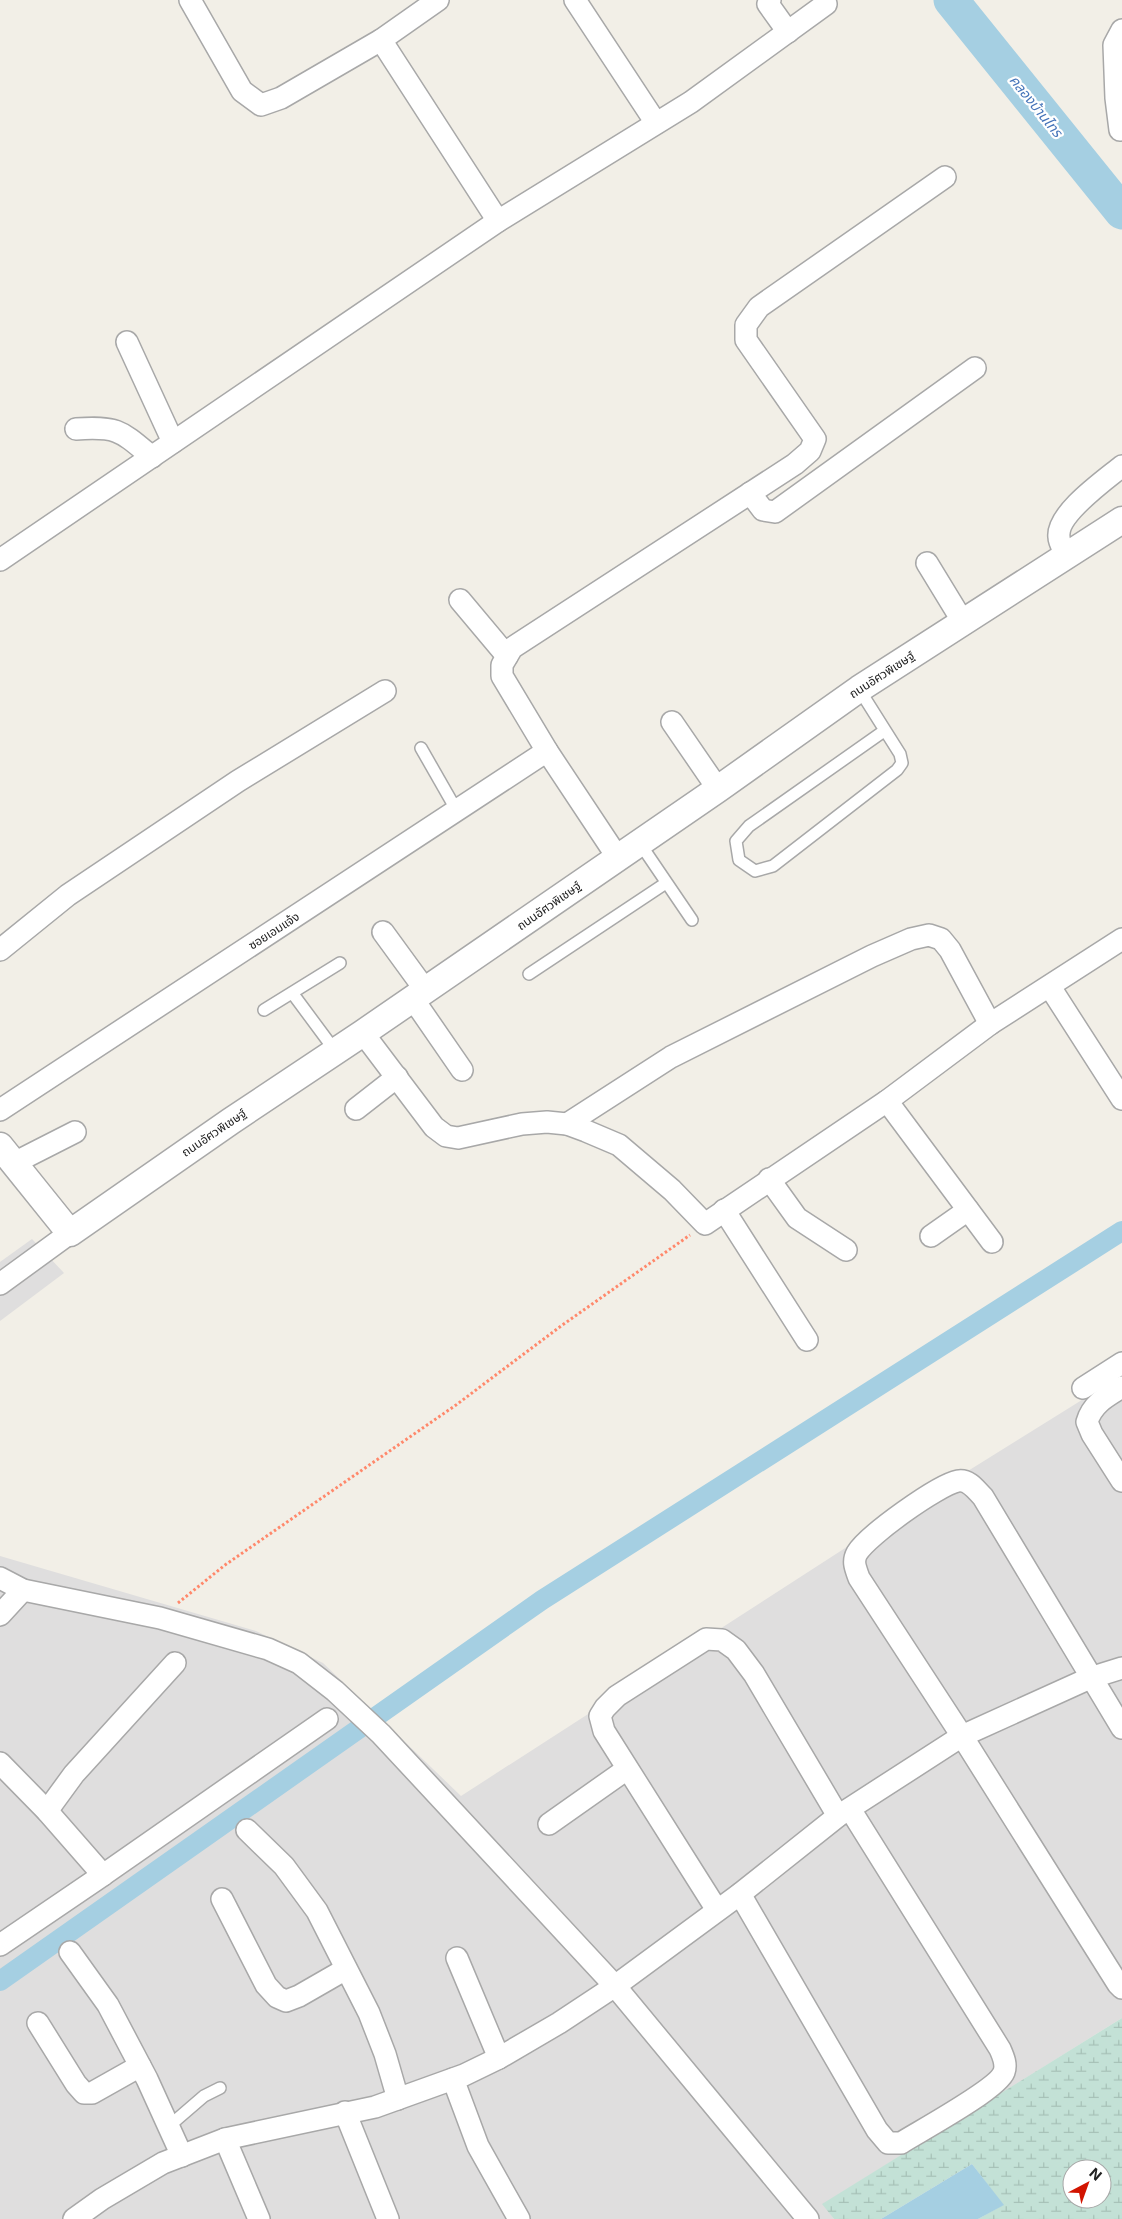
<svg xmlns="http://www.w3.org/2000/svg" width="1122" height="2219" font-family="Inter,'Noto Sans Thai',sans-serif">
<defs>
<pattern id="wetland-marsh" width="20" height="14" patternUnits="userSpaceOnUse" patternTransform="scale(1.25)"><rect width="20" height="14" fill="#c3e1d6"/><path d="M1 5h8M5 5V1M11 12h8M15 12V8" fill="none" stroke="#a7c1b7"/></pattern>
</defs>
<rect width="100%" height="100%" fill="#f2efe7"/>
<g fill="#dfdede">
<path d="M 32,1239 L 64,1273 L 0,1321 L 0,1262 Z"/>
<path d="M 1122,1375 L 1122,2018 L 823,2204 L 834,2219 L 0,2219 L 0,1556 L 256,1631 L 323,1663 L 461,1796 L 870,1532 Z"/>
</g>
<path fill="url(#wetland-marsh)" fill-rule="evenodd" d="M 1122,2018 L 1122,2219 L 978,2219 L 1003,2205 L 972,2164 L 881,2219 L 834,2219 L 822,2204 ZM 1072,2169 L 1102,2169 L 1102,2199 L 1072,2199 Z"/>
<path fill="#a5cfe2" d="M 972,2164 L 1004,2205 L 978,2219 L 881,2219 Z"/>
<g fill="none" stroke-linecap="round" stroke-linejoin="round">
<path stroke="#a5cfe2" stroke-width="20" d="M 0,1981 L 542,1600 L 1122,1231"/>
<path stroke="#a5cfe2" stroke-width="35" d="M 951,0 L 1122,212"/>
<defs>
<g id="service">
<path d="M 859,689 L 900,754 L 902,763 L 897,770 L 773,866 L 755,871 L 739,860 L 736,841 L 749,826 L 884,731"/>
<path d="M 421,748 L 457,811"/>
<path d="M 639,842 L 692,920"/>
<path d="M 529,974 L 666,883"/>
<path d="M 293,994 L 336,1052"/>
<path d="M 264,1010 L 340,963"/>
<path d="M 168,2127 L 204,2096 L 220,2088"/>
</g>
<g id="minor">
<path d="M 190,0 L 242,91 L 261,105 L 281,98 L 381,40 L 438,0"/>
<path d="M 575,0 L 656,123"/>
<path d="M 770,0 L 768,4 L 788,32"/>
<path d="M 381,40 L 498,221"/>
<path d="M 1120,130 L 1116,98 L 1114,45 L 1122,30"/>
<path d="M 127,342 L 173,442"/>
<path d="M 76,429 C 118,426 121,431 152,457"/>
<path d="M 750,493 L 763,510 L 775,512 L 975,368"/>
<path d="M 1066,555 C 1064,550 1059,543 1059,537 C 1056,514 1105,480 1122,466"/>
<path d="M 0,560 L 498,221 L 691,102 L 826,4"/>
<path d="M 927,563 L 963,622"/>
<path d="M 460,600 L 507,656"/>
<path d="M 672,722 L 718,789"/>
<path d="M 618,858 L 547,751 L 502,676 L 502,665 L 512,648 L 795,464 L 810,451 L 815,439 L 746,340 L 746,325 L 759,307 L 945,177"/>
<path d="M 383,932 L 426,991"/>
<path d="M 0,950 L 68,895 L 238,781 L 385,691"/>
<path d="M 1050,987 L 1122,1099"/>
<path d="M 413,999 L 462,1070"/>
<path d="M 363,1033 L 434,1127 L 446,1136 L 458,1138 L 522,1124 L 547,1122 L 567,1124 L 586,1131 L 619,1145 L 672,1190 L 705,1224 L 887,1101 L 990,1024 L 1122,939"/>
<path d="M 887,1101 L 992,1242"/>
<path d="M 356,1109 L 397,1077"/>
<path d="M 0,1110 L 547,751"/>
<path d="M 567,1124 L 671,1057 L 872,956 L 911,939 L 929,935 L 941,939 L 950,950 L 990,1024"/>
<path d="M 14,1163 L 75,1132"/>
<path d="M 769,1179 L 797,1218 L 846,1250"/>
<path d="M 724,1210 L 807,1340"/>
<path d="M 931,1236 L 968,1210"/>
<path d="M 0,1284 L 70,1233"/>
<path d="M 1122,1387 C 1107,1396 1092,1404 1087,1422 L 1092,1434 L 1122,1481"/>
<path d="M 1083,1388 L 1122,1363"/>
<path d="M 0,1578 L 23,1590 L 160,1618 L 268,1649 L 299,1663 L 335,1691 L 381,1734 L 615,1986 L 808,2219"/>
<path d="M 0,1615 L 23,1590"/>
<path d="M 1122,1728 L 983,1497 C 976,1490 969,1479 958,1481 C 938,1485 868,1535 857,1553 C 852,1562 856,1569 859,1578 L 962,1736 L 1118,1984 L 1122,1988"/>
<path d="M 0,1763 L 47,1811 L 103,1875 L 0,1945"/>
<path d="M 47,1811 L 74,1774 L 175,1663"/>
<path d="M 549,1824 L 627,1769"/>
<path d="M 247,1830 L 284,1866 L 317,1911 L 369,2013 L 385,2054 L 398,2099"/>
<path d="M 103,1875 L 327,1719"/>
<path d="M 740,1894 L 877,2130 L 888,2143 L 901,2143 C 920,2131 998,2089 1004,2072 C 1007,2064 1003,2056 1000,2049 L 850,1809"/>
<path d="M 222,1899 L 266,1985 L 277,1997 L 286,2001 L 299,1996 L 346,1969"/>
<path d="M 717,1910 L 604,1731 L 600,1716 L 605,1708 L 617,1696 L 706,1639 L 722,1640 L 736,1650 L 754,1674 L 838,1816"/>
<path d="M 70,1952 L 108,2005 L 147,2079 L 182,2156"/>
<path d="M 457,1958 L 499,2058"/>
<path d="M 38,2023 L 76,2084 L 84,2093 L 92,2093 L 140,2066"/>
<path d="M 453,2079 L 478,2146 L 519,2219"/>
<path d="M 345,2112 L 388,2219"/>
<path d="M 225,2139 L 259,2219"/>
<path d="M 74,2219 L 102,2199 L 163,2163 L 225,2139 L 375,2107 L 464,2075 L 499,2058 L 559,2023 L 615,1986 L 740,1894 L 838,1816 L 962,1736 L 1090,1678 L 1122,1668"/>
</g>
<path id="tertiary" d="M 0,1146 L 70,1233 L 231,1121 L 363,1033 L 718,789 L 859,689 L 1122,520"/>
</defs>
<use href="#service" stroke="#a8a8a8" stroke-width="14"/>
<use href="#minor" stroke="#a8a8a8" stroke-width="24"/>
<use href="#tertiary" stroke="#a8a8a8" stroke-width="29"/>
<path stroke="#ff886b" stroke-width="3" stroke-dasharray="2.5 2.5" stroke-linecap="butt" d="M 178,1603 L 225,1565 L 456,1405 L 561,1326 L 690,1235"/>
<use href="#service" stroke="#fff" stroke-width="11"/>
<use href="#minor" stroke="#fff" stroke-width="21"/>
<use href="#tertiary" stroke="#fff" stroke-width="26"/>
</g>
<g text-anchor="middle" stroke-width="4.5" stroke-linejoin="round" paint-order="stroke">
<g font-size="12" fill="#212121" stroke="#fff">
<text transform="translate(882 675) rotate(-33)" y="4">ถนนอัศวพิเชษฐ์</text>
<text transform="translate(549 906) rotate(-35)" y="4">ถนนอัศวพิเชษฐ์</text>
<text transform="translate(274 931) rotate(-33)" y="4">ซอยเอมแจ้ง</text>
<text transform="translate(214 1133) rotate(-34)" y="4">ถนนอัศวพิเชษฐ์</text>
</g>
<g font-size="14" font-style="italic" fill="#4574b9" stroke="#fff">
<text transform="translate(1036 106) rotate(51)" y="5">คลองบ้านไทร</text>
</g>
</g>
<g transform="translate(1087 2184) rotate(41)"><circle r="24" fill="#ffffff" stroke="#a6a6a6"/>
<path d="M0-4L9 19L0 12L-9 19Z" fill="#d21400"/>
<text y="-8" font-size="14" font-weight="bold" text-anchor="middle" fill="#212121">N</text>
</g>
</svg>
